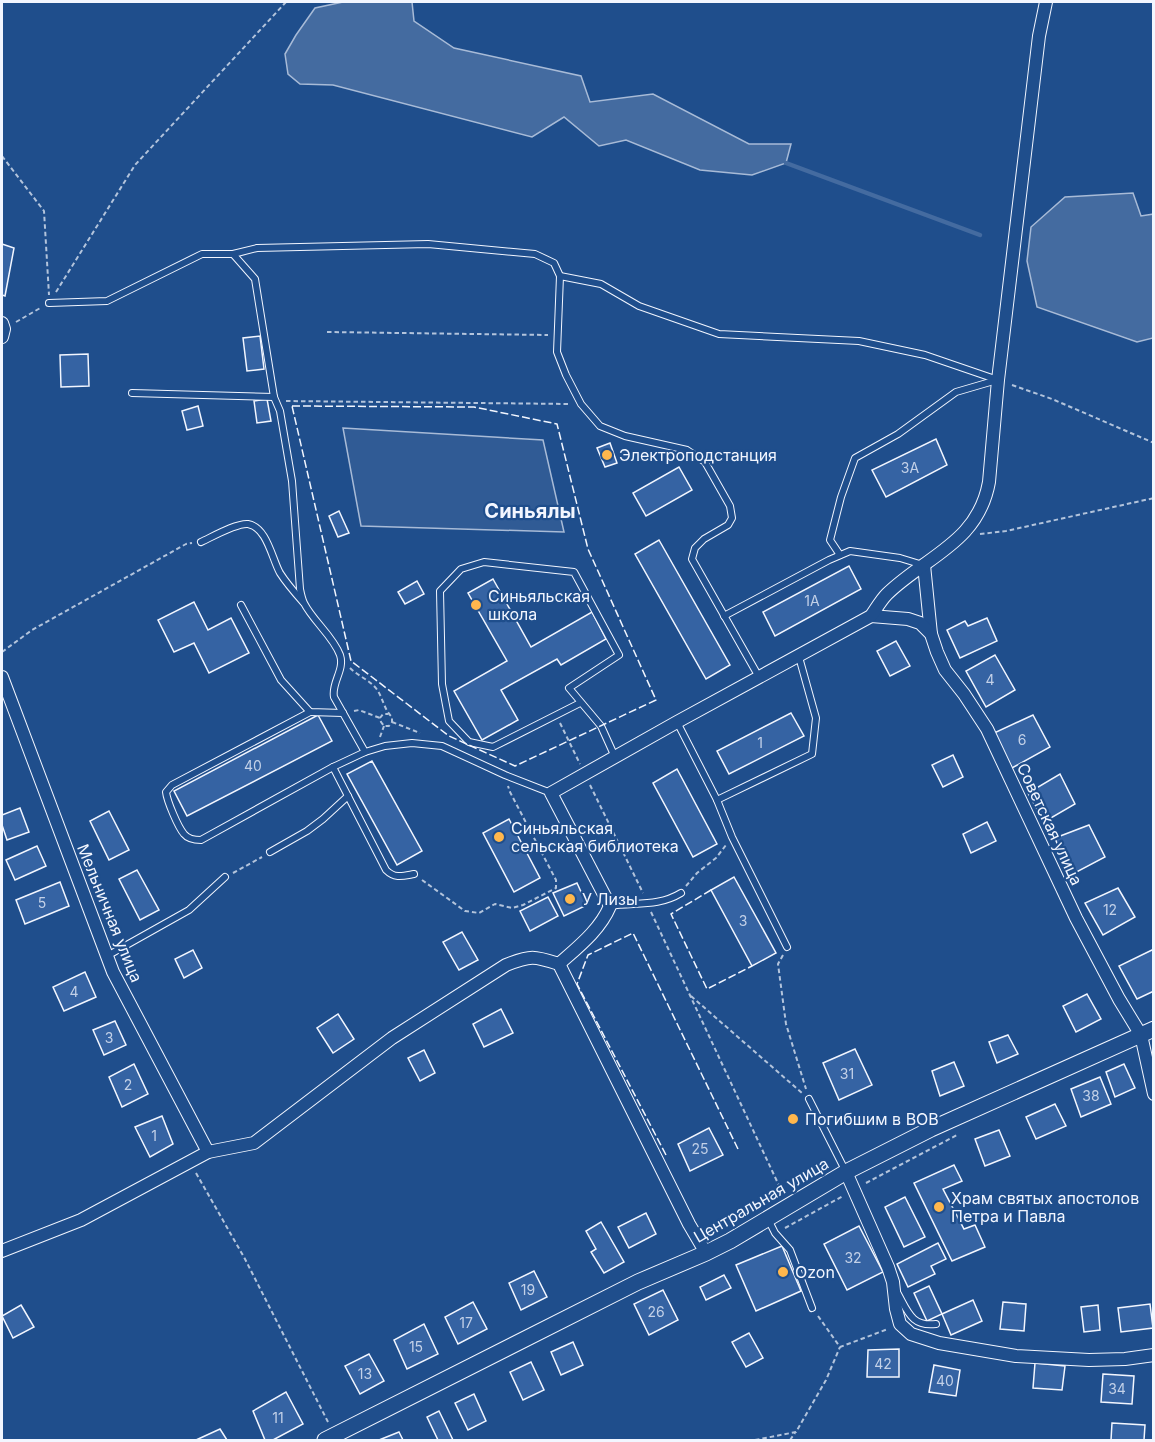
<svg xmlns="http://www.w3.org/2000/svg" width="1155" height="1442" font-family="Inter,sans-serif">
<rect width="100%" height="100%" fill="#1f4e8c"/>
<path fill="#305b95" stroke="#a8bbd7" stroke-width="1.5" d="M 343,428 L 543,440 L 564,532 L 361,526 Z"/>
<g fill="#446ba0" stroke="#a8bbd7" stroke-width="1.5">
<path d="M 343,2 L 412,2 L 414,21 L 454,48 L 581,76 L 590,102 L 653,94 L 749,144 L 791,144 L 786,163 L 752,175 L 700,170 L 626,140 L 599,146 L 564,117 L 532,137 L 333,85 L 300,84 L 288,74 L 285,54 L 296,35 L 315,8 Z"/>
<path d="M 1133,193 L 1141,216 L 1154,214 L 1153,338 L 1137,342 L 1037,307 L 1027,261 L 1031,227 L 1065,197 Z"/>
</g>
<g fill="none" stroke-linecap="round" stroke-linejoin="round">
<path stroke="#446ba0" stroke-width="4.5" d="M 786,163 L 980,235"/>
</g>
<g fill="#3563a3" stroke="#f2f6ff" stroke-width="1.5">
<path d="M 2,244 L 14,248 L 5,296 L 2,295 Z"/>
<path d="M 260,336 L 264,369 L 247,371 L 243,338 Z"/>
<path d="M 88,354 L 89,386 L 61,387 L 60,355 Z"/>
<path d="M 267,399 L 271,421 L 257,423 L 254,401 Z"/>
<path d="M 198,406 L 203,426 L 187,430 L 182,411 Z"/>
<path d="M 936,439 L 947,465 L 886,497 L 872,470 Z"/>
<path d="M 610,443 L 617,463 L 605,467 L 597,448 Z"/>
<path d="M 679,467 L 692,490 L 646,516 L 633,493 Z"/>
<path d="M 339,511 L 349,533 L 338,537 L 329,516 Z"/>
<path d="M 659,540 L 730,665 L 706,679 L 635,554 Z"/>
<path d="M 849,566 L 861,589 L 775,636 L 763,612 Z"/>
<path d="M 493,579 L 531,647 L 592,612 L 606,639 L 561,665 L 557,659 L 501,690 L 518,720 L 482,740 L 454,691 L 507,661 L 468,593 Z"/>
<path d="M 417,581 L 424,594 L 405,604 L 398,592 Z"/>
<path d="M 194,602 L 208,630 L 231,618 L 249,653 L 209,673 L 194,643 L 174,652 L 158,620 Z"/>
<path d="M 987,618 L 997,641 L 960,658 L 947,630 L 965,621 L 968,626 Z"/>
<path d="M 896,641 L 910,666 L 890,676 L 877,651 Z"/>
<path d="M 995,655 L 1015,690 L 986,707 L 966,671 Z"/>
<path d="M 791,713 L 804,736 L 729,774 L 717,751 Z"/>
<path d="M 318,715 L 332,741 L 187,816 L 174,791 Z"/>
<path d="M 1033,715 L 1050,747 L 1012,768 L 994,733 Z"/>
<path d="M 953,755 L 963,777 L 943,787 L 932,765 Z"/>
<path d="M 372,761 L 422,851 L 397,865 L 347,774 Z"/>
<path d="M 677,769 L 717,844 L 693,857 L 653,783 Z"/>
<path d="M 1060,774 L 1075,804 L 1044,822 L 1028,793 Z"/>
<path d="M 20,808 L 29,832 L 7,840 L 2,825 L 2,815 Z"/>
<path d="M 109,811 L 129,850 L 109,860 L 90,821 Z"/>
<path d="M 509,819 L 540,878 L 514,892 L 483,833 Z"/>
<path d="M 987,822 L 996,841 L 971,853 L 963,834 Z"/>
<path d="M 1089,825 L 1105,857 L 1069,876 L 1055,838 Z"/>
<path d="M 37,846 L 46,866 L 15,880 L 6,860 Z"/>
<path d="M 137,870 L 159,910 L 140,920 L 119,879 Z"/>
<path d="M 734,877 L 776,953 L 752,966 L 711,890 Z"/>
<path d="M 60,882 L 69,906 L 25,924 L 16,900 Z"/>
<path d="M 577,883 L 587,905 L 564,916 L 553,893 Z"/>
<path d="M 1118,888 L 1135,917 L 1103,935 L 1085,903 Z"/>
<path d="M 548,897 L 558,916 L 530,931 L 520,911 Z"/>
<path d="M 462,932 L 478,960 L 459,970 L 443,942 Z"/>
<path d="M 1154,949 L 1154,991 L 1137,999 L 1119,966 Z"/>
<path d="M 193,950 L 202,968 L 184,978 L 175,959 Z"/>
<path d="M 85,972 L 96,997 L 64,1011 L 53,987 Z"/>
<path d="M 1087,994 L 1101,1019 L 1076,1032 L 1063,1006 Z"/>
<path d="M 501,1009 L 513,1033 L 484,1047 L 473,1024 Z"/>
<path d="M 338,1014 L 354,1039 L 333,1053 L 317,1028 Z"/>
<path d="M 115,1021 L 126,1045 L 104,1055 L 93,1030 Z"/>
<path d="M 1008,1035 L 1018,1054 L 997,1063 L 989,1042 Z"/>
<path d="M 855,1049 L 872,1085 L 839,1100 L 823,1063 Z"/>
<path d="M 424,1050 L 435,1073 L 420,1081 L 408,1058 Z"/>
<path d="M 954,1062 L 964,1086 L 940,1096 L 932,1071 Z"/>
<path d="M 134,1064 L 148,1094 L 122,1107 L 109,1077 Z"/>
<path d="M 1124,1064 L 1135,1088 L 1115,1097 L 1106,1072 Z"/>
<path d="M 1100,1077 L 1111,1104 L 1081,1117 L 1071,1089 Z"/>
<path d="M 1055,1104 L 1066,1126 L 1036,1139 L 1026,1117 Z"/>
<path d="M 162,1116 L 173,1144 L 150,1157 L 135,1127 Z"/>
<path d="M 709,1128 L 723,1155 L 690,1171 L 678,1144 Z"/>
<path d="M 999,1130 L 1010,1156 L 985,1166 L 975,1139 Z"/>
<path d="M 954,1165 L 962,1181 L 943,1189 L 964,1229 L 975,1225 L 985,1247 L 952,1261 L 914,1183 Z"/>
<path d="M 905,1197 L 925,1237 L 904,1247 L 885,1207 Z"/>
<path d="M 646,1213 L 656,1234 L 629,1248 L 618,1227 Z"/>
<path d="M 601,1222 L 624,1262 L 604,1273 L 591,1252 L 596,1249 L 586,1231 Z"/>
<path d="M 859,1226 L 883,1272 L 847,1290 L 824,1244 Z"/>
<path d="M 938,1243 L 946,1259 L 931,1266 L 935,1274 L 908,1287 L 897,1264 Z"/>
<path d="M 782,1246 L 801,1291 L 756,1311 L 736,1265 Z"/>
<path d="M 534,1271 L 547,1297 L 521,1310 L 509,1283 Z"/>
<path d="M 724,1275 L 731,1288 L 706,1300 L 700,1287 Z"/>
<path d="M 929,1286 L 942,1314 L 927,1321 L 914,1293 Z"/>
<path d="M 663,1290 L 678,1320 L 649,1335 L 634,1304 Z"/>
<path d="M 973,1300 L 982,1321 L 951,1335 L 942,1314 Z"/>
<path d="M 473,1302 L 487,1329 L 458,1344 L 445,1317 Z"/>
<path d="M 1003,1302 L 1026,1304 L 1024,1331 L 1000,1329 Z"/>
<path d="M 1150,1304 L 1153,1328 L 1121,1332 L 1118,1308 Z"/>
<path d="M 21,1305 L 34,1327 L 13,1338 L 2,1316 Z"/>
<path d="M 1098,1305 L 1100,1330 L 1084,1332 L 1081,1307 Z"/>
<path d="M 424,1324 L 438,1354 L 407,1369 L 394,1340 Z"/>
<path d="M 749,1333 L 763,1358 L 746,1367 L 732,1342 Z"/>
<path d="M 573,1342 L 583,1365 L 561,1375 L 551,1352 Z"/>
<path d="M 899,1349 L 899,1377 L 867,1377 L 868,1350 Z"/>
<path d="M 369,1354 L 384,1381 L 360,1394 L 345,1366 Z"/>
<path d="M 531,1362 L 544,1390 L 523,1400 L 510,1372 Z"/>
<path d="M 1035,1363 L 1065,1366 L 1062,1390 L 1033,1388 Z"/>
<path d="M 934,1365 L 960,1370 L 956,1396 L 929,1392 Z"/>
<path d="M 1103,1374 L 1134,1376 L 1132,1404 L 1101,1402 Z"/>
<path d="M 286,1392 L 303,1424 L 273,1440 L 265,1440 L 253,1411 Z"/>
<path d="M 474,1394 L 486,1421 L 468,1430 L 455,1403 Z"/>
<path d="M 439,1411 L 453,1440 L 438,1440 L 427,1417 Z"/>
<path d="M 1112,1423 L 1145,1425 L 1144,1440 L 1111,1440 Z"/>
<path d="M 220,1429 L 227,1440 L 196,1440 Z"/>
<path d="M 399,1432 L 403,1440 L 379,1440 Z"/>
</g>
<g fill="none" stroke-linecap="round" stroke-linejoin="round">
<defs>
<g id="service">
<path d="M 233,254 L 257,248 L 428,244 L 535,254 L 554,263 L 560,276 L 557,352 L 566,375 L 581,404 L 600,426 L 625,436 L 687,450 L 705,462 L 730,506 L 732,518 L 728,525 L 704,539 L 695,548 L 692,559 L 759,677"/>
<path d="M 560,276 L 601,284 L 639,306 L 719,334 L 859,341 L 925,355 L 998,380"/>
<path d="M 49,303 L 107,301 L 202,254 L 233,254 L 255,279 L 274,397 L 280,411 L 292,481 L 300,589 C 301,594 302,599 304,603 C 313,621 333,636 340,655 C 345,670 331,683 334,697 L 365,752"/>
<path d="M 132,393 L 274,397"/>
<path d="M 201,542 C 212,537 236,523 248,524 C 267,527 272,559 280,573 C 287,584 295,593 303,602"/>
<path d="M 840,555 L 830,540 L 841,497 L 855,458 L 898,434 L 956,392 L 997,380"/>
<path d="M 241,605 L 281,680 L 310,712 L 343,713"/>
<path d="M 724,616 L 829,560 L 850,551 L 900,558 L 923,565"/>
<path d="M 580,703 L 493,747 L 469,742 L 449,721 L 442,684 L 440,591 L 461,569 L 484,562 L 574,572 L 619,655 L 569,688 L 601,726 L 615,757"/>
<path d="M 310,712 L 172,785 L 166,792 C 167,801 178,827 184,834 C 188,839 195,840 201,840 L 333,767 L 365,752 L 385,746 L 412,743 L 442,746 L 505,775 L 551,793"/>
<path d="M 677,722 L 717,800 L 732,837 L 787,947"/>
<path d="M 333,767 L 386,870 C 395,879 403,876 414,874"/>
<path d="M 717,800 L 812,754 L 816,718 L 799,657"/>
<path d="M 270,852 L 307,831 L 323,819 L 348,796"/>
<path d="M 610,906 C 635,902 658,907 681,893"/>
<path d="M 107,956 L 189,910 L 225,877"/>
<path d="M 809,1099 L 846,1172"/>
<path d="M 768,1219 L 775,1233 L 790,1250 L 812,1308"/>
<path d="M 898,1294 C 908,1312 912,1327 936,1324"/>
</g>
<g id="minor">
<path d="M 2,323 L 4,329 L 2,337"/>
<path d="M 924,565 L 931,634"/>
<path d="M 871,616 L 908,619 L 920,623 L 931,634 L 937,652 L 945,670 L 964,694 L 987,729 L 1076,918 L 1119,999 L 1141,1035 L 1154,1094"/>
<path d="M 2,677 L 113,972 L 208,1152"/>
<path d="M 559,964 C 578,947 600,930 610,906 L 551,793 L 677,722 L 871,616 C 876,609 881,600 887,594 C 926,556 978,543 989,482 L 998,380 L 1039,36 L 1046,2"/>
<path d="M 846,1172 L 888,1267 L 893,1282 L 896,1309 L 900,1324 L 911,1334 L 939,1343 L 1016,1356 L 1089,1360 L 1125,1359 L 1154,1355"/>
<path d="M 2,1251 L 81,1220 L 208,1152 L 254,1143 L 392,1038 L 506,965 C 531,955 534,956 559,964 L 689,1224 L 706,1253"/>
</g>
<path id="tertiary" d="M 325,1440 L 638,1282 L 706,1253 L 730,1241 L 846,1172 L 931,1129 L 1154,1029"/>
</defs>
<use href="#service" stroke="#f2f6ff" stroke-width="8"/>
<use href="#minor" stroke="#f2f6ff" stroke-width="14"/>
<use href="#tertiary" stroke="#f2f6ff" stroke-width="17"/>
<g stroke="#b3c4dc" stroke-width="2" stroke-dasharray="4.5 3" stroke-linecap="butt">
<path d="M 2,156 L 44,211 L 49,295"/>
<path d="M 56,292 L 135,165 L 286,2"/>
<path d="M 16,322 L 42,307"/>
<path d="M 327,332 L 548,335"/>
<path d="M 1012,385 L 1052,399 L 1154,443"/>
<path d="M 286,401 L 571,404"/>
<path d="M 980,534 L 1006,531 L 1154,498"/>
<path d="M 2,652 L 32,630 L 186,544 L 192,543"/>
<path d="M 350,668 C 357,675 367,679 374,686 C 383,695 383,709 392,717 L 392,722 L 389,726 L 384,726 L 381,722 L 380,718 L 383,714 L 388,714"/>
<path d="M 354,711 L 359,710 L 380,718"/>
<path d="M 392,722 L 420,733"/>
<path d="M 560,723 L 580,764"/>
<path d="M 380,737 L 384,726"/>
<path d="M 590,785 L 643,893"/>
<path d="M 233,873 L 262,857"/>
<path d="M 422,880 L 465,911 L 479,913 L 495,904 L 512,908 L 523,905 L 556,888 L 556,880 L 510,792 L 508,786"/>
<path d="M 686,886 L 697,873 L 716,858 L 726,845"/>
<path d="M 651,912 L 782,1192"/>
<path d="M 783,955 L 778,964 L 786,1024 L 806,1089"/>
<path d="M 691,996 L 802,1093"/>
<path d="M 196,1173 L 245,1259 L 328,1422"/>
<path d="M 866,1183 L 957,1135"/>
<path d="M 785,1228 L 843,1196"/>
<path d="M 818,1316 L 840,1347 L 888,1329"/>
<path d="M 755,1440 L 796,1432 L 826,1380 L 840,1347"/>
<path d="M 790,1440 L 795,1433"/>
</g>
<use href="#service" stroke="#1f4e8c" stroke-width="6"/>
<use href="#minor" stroke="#1f4e8c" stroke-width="12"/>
<use href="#tertiary" stroke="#1f4e8c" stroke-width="15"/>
<g stroke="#f2f6ff" stroke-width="1.5" stroke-dasharray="8 3" stroke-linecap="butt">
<path d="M 292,406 L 474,407 L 557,424 L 588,549 L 656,700 L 515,766 L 449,736 L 351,661 Z"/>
<path d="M 711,890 L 671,914 L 707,989 L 752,966"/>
<path d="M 666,1155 L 577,984 L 588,955 L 633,933 L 738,1149"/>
</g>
</g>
<g fill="#ffb74d" stroke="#1f4e8c" stroke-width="2">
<circle cx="607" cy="455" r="6"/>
<circle cx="476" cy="605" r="6"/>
<circle cx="499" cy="837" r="6"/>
<circle cx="570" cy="899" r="6"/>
<circle cx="793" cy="1119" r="6"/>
<circle cx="939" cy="1207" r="6"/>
<circle cx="783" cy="1272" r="6"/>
</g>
<g text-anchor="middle" stroke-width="4.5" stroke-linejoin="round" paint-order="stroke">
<g font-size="14" fill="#c3d1e8">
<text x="910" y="473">3А</text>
<text x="812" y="606">1А</text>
<text x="990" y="685">4</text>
<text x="1022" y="745">6</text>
<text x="760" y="748">1</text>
<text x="253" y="771">40</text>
<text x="42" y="908">5</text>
<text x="1110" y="915">12</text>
<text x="743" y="926">3</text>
<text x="74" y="997">4</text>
<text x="109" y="1043">3</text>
<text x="847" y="1079">31</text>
<text x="128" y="1090">2</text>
<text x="1091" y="1101">38</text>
<text x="154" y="1141">1</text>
<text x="700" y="1154">25</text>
<text x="853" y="1263">32</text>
<text x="528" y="1295">19</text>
<text x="656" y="1317">26</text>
<text x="466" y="1328">17</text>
<text x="416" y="1352">15</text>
<text x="883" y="1369">42</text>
<text x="365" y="1379">13</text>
<text x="945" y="1386">40</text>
<text x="1117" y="1394">34</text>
<text x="278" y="1423">11</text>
</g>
<g font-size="16" fill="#f2f6ff" stroke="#1f4e8c" text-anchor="start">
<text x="619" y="461">Электроподстанция</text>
<text x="488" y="602">Синьяльская<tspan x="488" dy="18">школа</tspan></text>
<text x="511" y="834">Синьяльская<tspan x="511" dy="18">сельская библиотека</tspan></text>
<text x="582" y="905">У Лизы</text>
<text x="805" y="1125">Погибшим в ВОВ</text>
<text x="951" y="1204">Храм святых апостолов<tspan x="951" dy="18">Петра и Павла</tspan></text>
<text x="795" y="1278">Ozon</text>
</g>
<g font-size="16" fill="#f2f6ff" stroke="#1f4e8c">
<text transform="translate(1050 824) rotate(65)" y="6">Советская улица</text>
<text transform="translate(110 913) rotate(68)" y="6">Мельничная улица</text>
<text transform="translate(761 1200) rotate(-30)" y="6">Центральная улица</text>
</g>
<g font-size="20" font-weight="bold" fill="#f2f6ff" stroke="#1f4e8c">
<text x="530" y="518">Синьялы</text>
</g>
</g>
<rect width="1155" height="1442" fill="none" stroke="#f2f6ff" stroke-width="6"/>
</svg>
